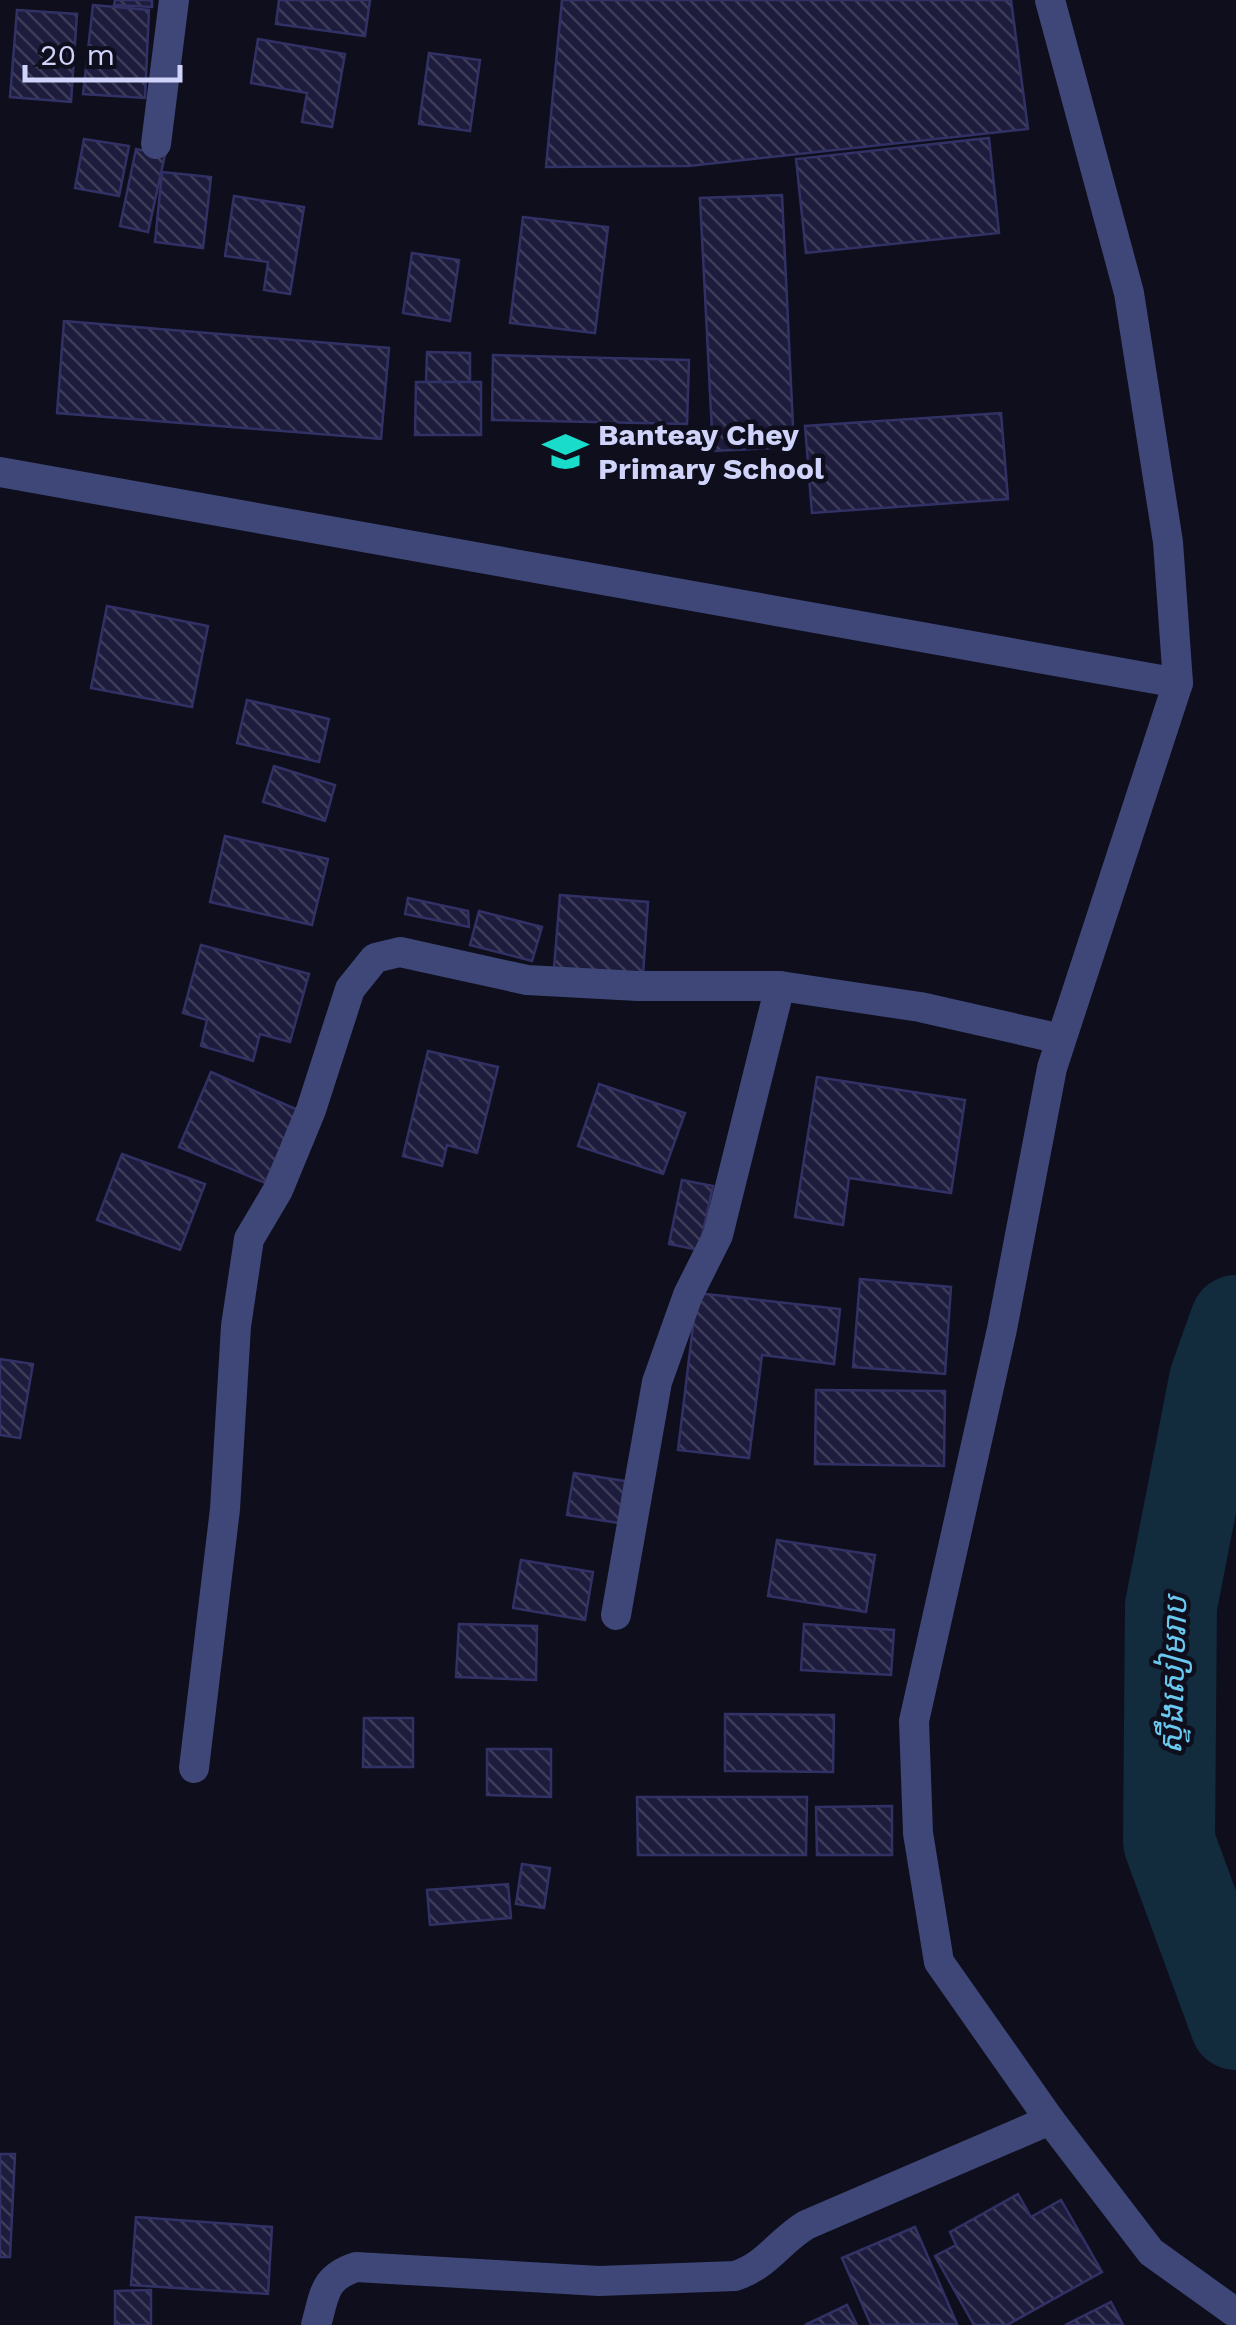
<svg xmlns="http://www.w3.org/2000/svg" width="1236" height="2325" font-family="'Work Sans','Noto Sans Khmer',sans-serif">
<defs>
<pattern id="building-back-hatch" width="6" height="6" patternUnits="userSpaceOnUse" patternTransform="scale(2.5)"><rect width="6" height="6" fill="#1d1c3c"/><path d="M-1 5l2 2M0 0l6 6M5-1l2 2" fill="none" stroke="#3d3c59"/></pattern>
</defs>
<rect width="100%" height="100%" fill="#0e0e1d"/>
<g fill="none" stroke-linecap="round" stroke-linejoin="round">
<path stroke="#122b3d" stroke-width="92" d="M 1236,1321 L 1215,1380 L 1171,1606 L 1169,1842 L 1236,2024"/>
</g>
<g fill="url(#building-back-hatch)" stroke="#323165" stroke-width="2.5">
<path d="M 115,0 L 152,0 L 152,7 L 114,5 Z"/>
<path d="M 279,0 L 370,0 L 365,36 L 276,24 Z"/>
<path d="M 562,0 L 1011,0 L 1028,129 L 689,166 L 546,167 Z"/>
<path d="M 93,5 L 149,10 L 145,98 L 83,94 Z"/>
<path d="M 17,10 L 77,14 L 71,102 L 10,97 Z"/>
<path d="M 258,39 L 345,54 L 332,127 L 302,122 L 307,93 L 251,83 Z"/>
<path d="M 429,53 L 480,60 L 470,131 L 419,124 Z"/>
<path d="M 989,138 L 999,233 L 806,253 L 796,159 Z"/>
<path d="M 84,139 L 129,146 L 119,196 L 75,188 Z"/>
<path d="M 136,149 L 165,155 L 148,232 L 120,226 Z"/>
<path d="M 162,172 L 211,177 L 203,248 L 155,242 Z"/>
<path d="M 782,195 L 794,447 L 713,451 L 700,198 Z"/>
<path d="M 234,196 L 304,207 L 290,294 L 264,290 L 268,262 L 225,256 Z"/>
<path d="M 523,217 L 608,227 L 595,333 L 510,323 Z"/>
<path d="M 412,253 L 459,260 L 450,321 L 403,313 Z"/>
<path d="M 64,321 L 389,348 L 381,439 L 57,413 Z"/>
<path d="M 427,352 L 470,353 L 470,383 L 426,383 Z"/>
<path d="M 493,355 L 689,360 L 687,424 L 492,420 Z"/>
<path d="M 416,382 L 481,382 L 481,435 L 415,435 Z"/>
<path d="M 1001,413 L 1008,499 L 812,513 L 805,426 Z"/>
<path d="M 107,606 L 208,626 L 192,707 L 91,688 Z"/>
<path d="M 247,700 L 329,719 L 319,762 L 237,743 Z"/>
<path d="M 274,766 L 335,785 L 325,821 L 263,802 Z"/>
<path d="M 225,836 L 328,859 L 312,925 L 210,902 Z"/>
<path d="M 560,895 L 648,902 L 643,975 L 554,968 Z"/>
<path d="M 408,898 L 468,911 L 469,927 L 405,914 Z"/>
<path d="M 479,911 L 542,927 L 532,961 L 470,945 Z"/>
<path d="M 201,945 L 309,974 L 290,1042 L 260,1034 L 253,1061 L 201,1046 L 207,1020 L 183,1013 Z"/>
<path d="M 428,1051 L 498,1067 L 477,1153 L 447,1145 L 442,1166 L 403,1156 Z"/>
<path d="M 211,1072 L 298,1110 L 265,1183 L 179,1147 Z"/>
<path d="M 817,1077 L 965,1100 L 951,1193 L 849,1178 L 843,1225 L 795,1217 Z"/>
<path d="M 599,1084 L 685,1113 L 663,1174 L 578,1146 Z"/>
<path d="M 122,1154 L 205,1184 L 180,1250 L 97,1220 Z"/>
<path d="M 682,1180 L 713,1186 L 699,1250 L 669,1244 Z"/>
<path d="M 860,1279 L 951,1287 L 945,1374 L 853,1367 Z"/>
<path d="M 697,1293 L 840,1309 L 834,1364 L 762,1355 L 749,1458 L 678,1450 Z"/>
<path d="M 0,1359 L 33,1364 L 20,1438 L 0,1435 Z"/>
<path d="M 816,1390 L 945,1391 L 944,1466 L 815,1464 Z"/>
<path d="M 574,1473 L 625,1481 L 619,1523 L 567,1515 Z"/>
<path d="M 777,1540 L 875,1555 L 866,1612 L 768,1596 Z"/>
<path d="M 521,1560 L 593,1572 L 585,1620 L 513,1608 Z"/>
<path d="M 459,1624 L 537,1626 L 536,1680 L 456,1677 Z"/>
<path d="M 804,1624 L 894,1630 L 891,1675 L 801,1670 Z"/>
<path d="M 725,1714 L 834,1715 L 833,1772 L 725,1771 Z"/>
<path d="M 364,1718 L 413,1718 L 413,1767 L 363,1767 Z"/>
<path d="M 487,1749 L 551,1749 L 551,1797 L 487,1795 Z"/>
<path d="M 637,1797 L 807,1797 L 806,1855 L 638,1855 Z"/>
<path d="M 892,1806 L 892,1855 L 817,1855 L 816,1807 Z"/>
<path d="M 522,1864 L 550,1868 L 544,1908 L 516,1904 Z"/>
<path d="M 508,1884 L 511,1918 L 430,1925 L 427,1890 Z"/>
<path d="M 0,2154 L 15,2154 L 10,2257 L 0,2257 Z"/>
<path d="M 1018,2194 L 1031,2217 L 1061,2200 L 1102,2272 L 1007,2325 L 974,2325 L 935,2256 L 956,2245 L 950,2232 Z"/>
<path d="M 136,2217 L 272,2227 L 268,2294 L 131,2285 Z"/>
<path d="M 915,2227 L 957,2324 L 871,2325 L 842,2258 Z"/>
<path d="M 151,2290 L 151,2325 L 115,2325 L 115,2291 Z"/>
<path d="M 1111,2302 L 1123,2325 L 1065,2325 Z"/>
<path d="M 847,2305 L 857,2325 L 805,2325 Z"/>
</g>
<g fill="none" stroke-linecap="round" stroke-linejoin="round">
<g stroke="#3e4777" stroke-width="30">
<path d="M 1050,0 L 1129,293 L 1168,542 L 1178,683 L 1052,1068 L 1002,1329 L 914,1721 L 918,1833 L 939,1962 L 1050,2120 L 1151,2252 L 1236,2313"/>
<path d="M 156,144 L 174,0"/>
<path d="M 0,472 L 1178,683"/>
<path d="M 616,1615 L 657,1382 L 688,1295 L 718,1235 L 780,986"/>
<path d="M 194,1768 L 225,1509 L 236,1326 L 249,1239 L 278,1190 L 311,1110 L 350,989 L 375,958 L 400,952 L 527,980 L 638,986 L 780,986 L 920,1007 L 1061,1039"/>
<path d="M 316,2325 C 325,2294 323,2278 356,2267 L 599,2281 L 735,2276 C 768,2265 777,2243 806,2225 L 1050,2120"/>
</g>
</g>
<defs>
<symbol id="school-bare" viewBox="-9 -9 18 18"><path d="M0-5L7-2L0 1L-7-2ZM-4 1L0 2.5L4 1V4Q0 6-4 4Z" fill="#19dccb" stroke="#0e0e1d" stroke-width="2.5" paint-order="stroke"/></symbol>
</defs>
<g fill-rule="evenodd">
<use href="#school-bare" x="534" y="420" width="63" height="63"/>
</g>
<g text-anchor="middle" stroke-width="9" stroke-linejoin="round" paint-order="stroke">
<g font-size="30" font-weight="bold" fill="#d0d3fa" stroke="#0e0e1d" text-anchor="start">
<text x="598" y="445">Banteay Chey<tspan x="598" dy="34">Primary School</tspan></text>
</g>
<g font-size="32" font-style="italic" fill="#6ac9ee" stroke="#0e0e1d">
<text transform="translate(1173 1675) rotate(-88)" y="11">ស្ទឹងសៀមរាប</text>
</g>
</g>
<path d="M25 65v15h155v-15" fill="none" stroke="#d0d3fa" stroke-width="5"/>
<text x="40" y="65" font-size="30" fill="#d0d3fa" stroke="#0e0e1d" stroke-width="8" paint-order="stroke">20 m</text>
</svg>
